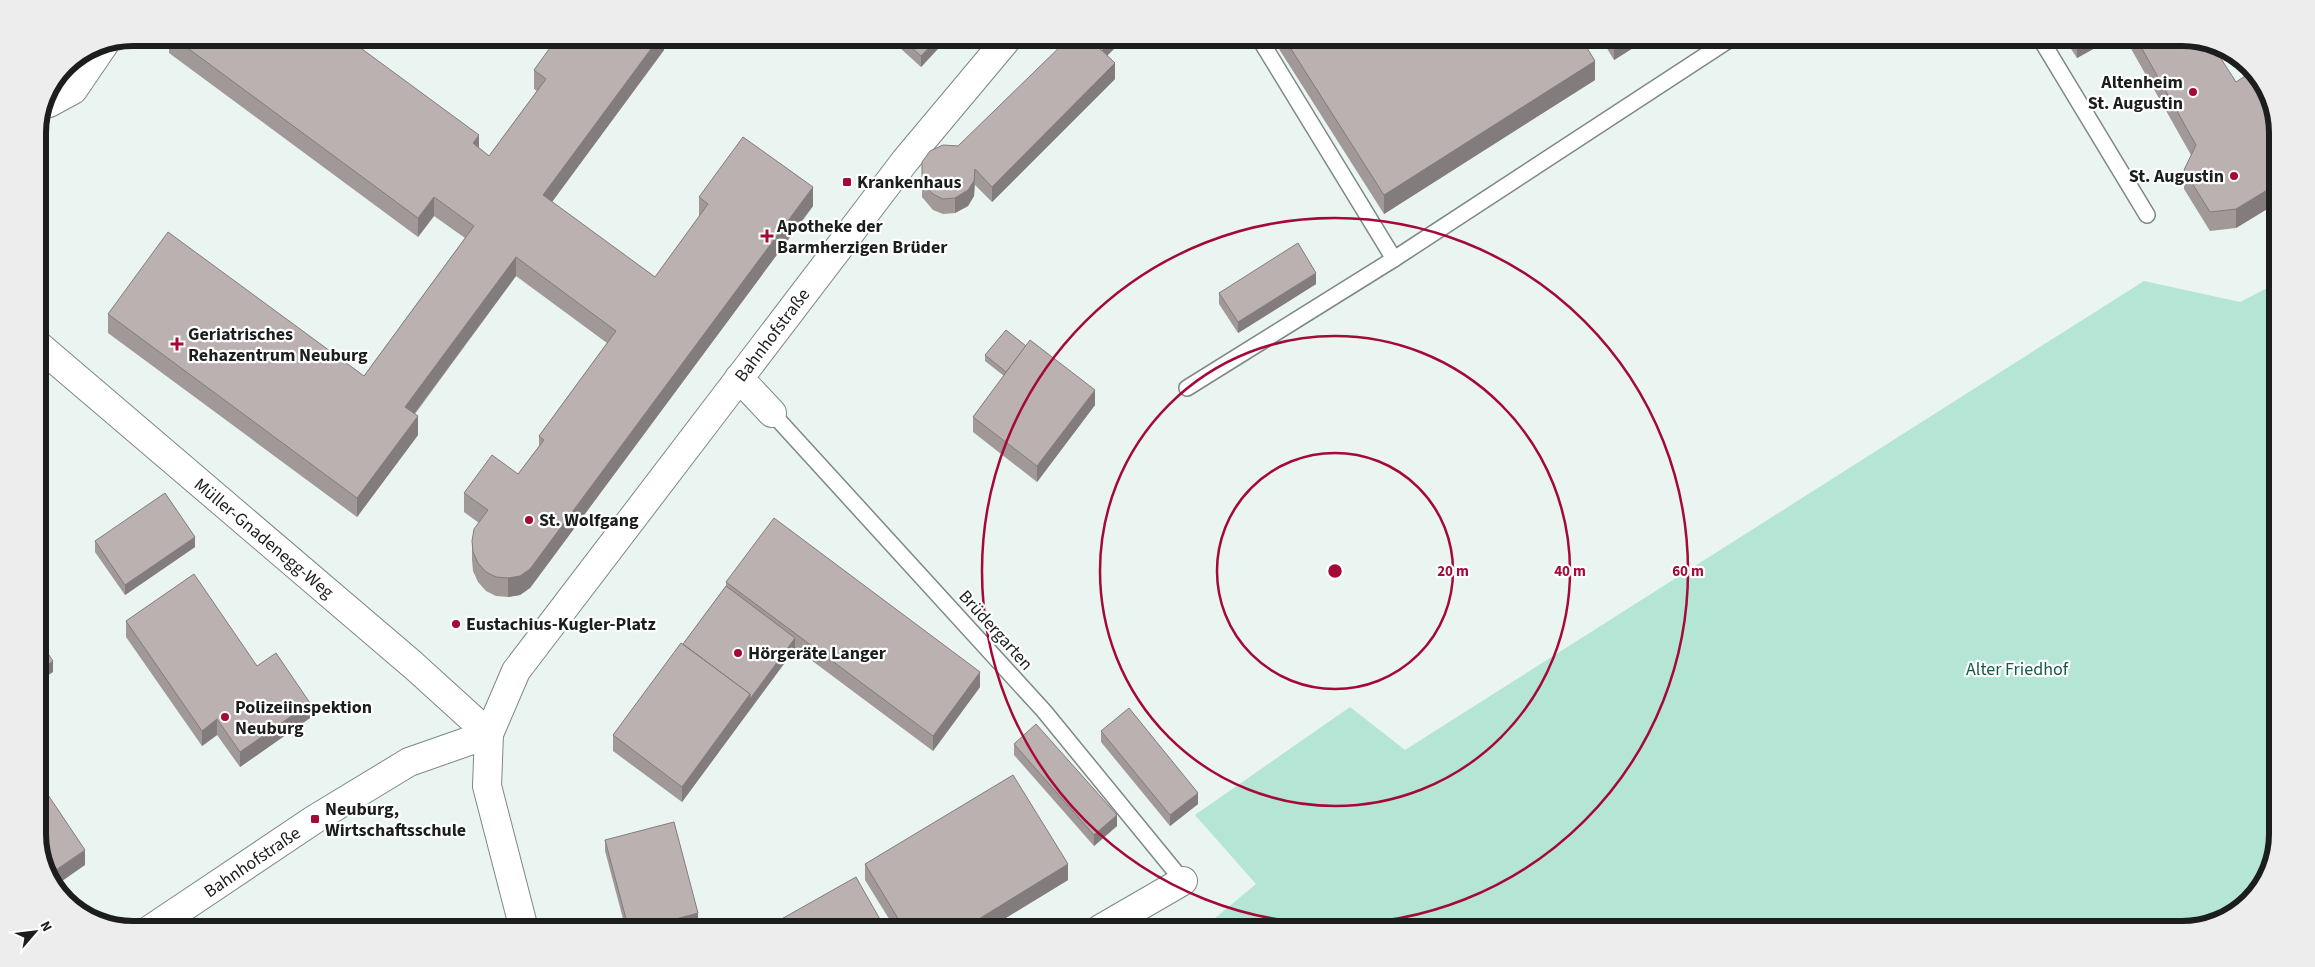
<svg xmlns="http://www.w3.org/2000/svg" width="2315" height="967" font-family="'Source Sans 3',sans-serif">
<rect width="100%" height="100%" fill="#eaf4f0"/>
<path fill="#b5e5d4" d="M 2144,281 L 2240,302 L 2277,283 L 2277,833 L 2270,870 L 2235,913 L 2182,929 L 1202,929 L 1256,884 L 1195,815 L 1350,707 L 1405,750 Z"/>
<g fill="none" stroke-linecap="round" stroke-linejoin="round">
<defs>
<g id="lane">
<path d="M 1259,38 L 1394,259"/>
<path d="M 2040,38 L 2147,215"/>
<path d="M 1187,388 L 1394,259 L 1732,38"/>
<path d="M 772,413 L 1044,711 L 1183,881"/>
</g>
<g id="street">
<path d="M 49,103 L 73,90 L 105,43"/>
<path d="M 38,345 L 413,665 L 489,734 L 409,762 L 315,819 L 151,929"/>
<path d="M 739,378 L 772,413"/>
<path d="M 1100,929 L 1183,881"/>
</g>
<path id="secondary" d="M 524,929 L 487,786 L 489,734 L 516,671 L 905,161 L 1008,38"/>
</defs>
<use href="#lane" stroke="#7e8884" stroke-width="18"/>
<use href="#street" stroke="#7e8884" stroke-width="30"/>
<use href="#secondary" stroke="#7e8884" stroke-width="30"/>
<use href="#lane" stroke="#fff" stroke-width="15"/>
<use href="#street" stroke="#fff" stroke-width="28"/>
<use href="#secondary" stroke="#fff" stroke-width="28"/>
</g>
<g fill="#a19898">
<path d="M 169,38 L 347,38 L 489,156 L 537,91 L 534,89 L 534,70 L 664,38 L 664,50 L 552,202 L 655,277 L 699,217 L 699,197 L 813,206 L 530,588 L 520,595 L 508,597 L 496,596 L 486,591 L 478,582 L 473,571 L 472,560 L 472,541 L 479,523 L 464,512 L 464,493 L 518,474 L 539,446 L 539,436 L 607,343 L 516,276 L 415,414 L 418,435 L 357,517 L 108,333 L 108,314 L 364,376 L 465,238 L 434,216 L 418,237 L 169,53 Z"/>
<path d="M 889,38 L 948,38 L 921,67 Z"/>
<path d="M 1272,38 L 1649,38 L 1614,60 L 1602,40 L 1587,48 L 1595,80 L 1384,214 Z"/>
<path d="M 2064,38 L 2113,38 L 2077,58 Z"/>
<path d="M 2125,38 L 2181,38 L 2236,82 L 2277,128 L 2277,203 L 2236,228 L 2210,231 L 2184,189 L 2184,170 L 2191,155 Z"/>
<path d="M 1107,56 L 1115,79 L 992,202 L 975,185 L 974,196 L 968,206 L 955,213 L 943,214 L 933,210 L 922,197 L 922,162 L 958,146 Z"/>
<path d="M 1316,284 L 1238,333 L 1219,304 L 1219,293 Z"/>
<path d="M 985,355 L 1095,405 L 1037,482 L 973,432 L 973,417 L 1004,376 L 985,361 Z"/>
<path d="M 95,541 L 195,547 L 125,595 L 95,552 Z"/>
<path d="M 726,582 L 980,687 L 933,751 L 795,648 L 682,802 L 613,751 L 613,735 L 683,644 L 726,586 Z"/>
<path d="M 126,621 L 257,666 L 310,718 L 240,767 L 217,735 L 202,746 L 126,637 Z"/>
<path d="M 1101,731 L 1198,804 L 1170,826 L 1101,742 Z"/>
<path d="M 1014,744 L 1117,826 L 1094,846 L 1014,755 Z"/>
<path d="M 605,840 L 698,924 L 677,930 L 626,930 L 605,851 Z"/>
<path d="M 865,864 L 1068,880 L 986,930 L 896,930 L 865,880 Z"/>
</g>
<g fill="#837c7c">
<path d="M 659,38 L 664,38 L 664,50 L 543,214 L 543,195 Z"/>
<path d="M 938,38 L 948,38 L 921,67 L 921,56 Z"/>
<path d="M 1114,38 L 1125,38 L 1099,64 L 1099,53 Z"/>
<path d="M 1579,38 L 1602,38 L 1602,40 L 1579,53 Z"/>
<path d="M 1619,38 L 1649,38 L 1614,60 L 1614,41 Z"/>
<path d="M 2080,38 L 2113,38 L 2077,58 L 2077,39 Z"/>
<path d="M 1595,61 L 1595,80 L 1384,214 L 1384,195 Z"/>
<path d="M 1115,63 L 1115,79 L 992,202 L 992,187 Z"/>
<path d="M 479,135 L 479,154 L 473,143 Z"/>
<path d="M 975,169 L 974,196 L 968,206 L 955,213 L 955,198 Z"/>
<path d="M 2277,184 L 2277,203 L 2236,228 L 2236,209 Z"/>
<path d="M 813,187 L 813,206 L 530,588 L 520,595 L 508,597 L 508,578 Z"/>
<path d="M 434,197 L 434,216 L 418,237 L 418,218 Z"/>
<path d="M 516,257 L 516,276 L 405,426 L 405,407 Z"/>
<path d="M 1316,273 L 1316,284 L 1238,333 L 1238,322 Z"/>
<path d="M 1095,390 L 1095,405 L 1037,482 L 1037,466 Z"/>
<path d="M 49,400 L 49,405 L 38,415 L 38,410 Z"/>
<path d="M 418,416 L 418,435 L 357,517 L 357,498 Z"/>
<path d="M 195,537 L 195,547 L 125,595 L 125,585 Z"/>
<path d="M 795,638 L 795,649 L 682,802 L 682,787 L 750,694 Z"/>
<path d="M 53,661 L 53,672 L 38,682 L 38,672 Z"/>
<path d="M 980,672 L 980,687 L 933,751 L 933,736 Z"/>
<path d="M 310,703 L 310,718 L 240,767 L 240,752 Z"/>
<path d="M 217,719 L 217,735 L 202,746 L 202,731 Z"/>
<path d="M 1198,793 L 1198,804 L 1170,826 L 1170,815 Z"/>
<path d="M 1117,815 L 1117,826 L 1094,846 L 1094,835 Z"/>
<path d="M 85,850 L 85,865 L 55,886 L 50,874 Z"/>
<path d="M 1068,864 L 1068,880 L 986,930 L 961,930 Z"/>
<path d="M 698,913 L 698,924 L 677,930 L 635,930 Z"/>
</g>
<g fill="#bbb1b1" stroke="#837c7c">
<path d="M 174,38 L 347,38 L 479,135 L 473,143 L 489,156 L 546,79 L 534,70 L 557,38 L 659,38 L 543,195 L 655,277 L 708,204 L 699,197 L 743,137 L 813,187 L 530,569 L 520,576 L 508,578 L 496,577 L 486,572 L 478,563 L 473,552 L 472,541 L 474,529 L 488,510 L 464,493 L 492,455 L 518,474 L 544,440 L 539,436 L 616,331 L 516,257 L 405,407 L 418,416 L 357,498 L 108,314 L 168,232 L 364,376 L 474,226 L 434,197 L 418,218 Z"/>
<path d="M 901,38 L 938,38 L 921,56 Z"/>
<path d="M 1069,38 L 1089,38 L 1115,63 L 992,187 L 975,169 L 974,181 L 968,190 L 955,198 L 943,199 L 933,194 L 922,181 L 922,162 L 930,151 L 943,145 L 958,146 Z"/>
<path d="M 1089,38 L 1114,38 L 1102,51 Z"/>
<path d="M 1284,38 L 1581,38 L 1595,61 L 1384,195 Z"/>
<path d="M 1612,38 L 1619,38 L 1614,41 Z"/>
<path d="M 2136,38 L 2181,38 L 2211,43 L 2236,82 L 2251,72 L 2261,80 L 2277,128 L 2277,184 L 2236,209 L 2210,212 L 2184,170 L 2196,145 Z"/>
<path d="M 1298,243 L 1316,273 L 1238,322 L 1219,293 Z"/>
<path d="M 1006,330 L 1026,346 L 1006,372 L 985,355 Z"/>
<path d="M 1030,340 L 1095,390 L 1037,466 L 973,417 Z"/>
<path d="M 38,388 L 49,400 L 38,410 Z"/>
<path d="M 165,493 L 195,537 L 125,585 L 95,541 Z"/>
<path d="M 774,518 L 980,672 L 933,736 L 726,582 Z"/>
<path d="M 194,574 L 257,666 L 276,653 L 310,703 L 240,752 L 217,719 L 202,731 L 126,621 Z"/>
<path d="M 726,586 L 795,638 L 750,699 L 750,694 L 683,644 Z"/>
<path d="M 38,639 L 53,661 L 38,672 Z"/>
<path d="M 681,643 L 750,694 L 682,787 L 613,735 Z"/>
<path d="M 1129,708 L 1198,793 L 1170,815 L 1101,731 Z"/>
<path d="M 1036,724 L 1117,815 L 1094,835 L 1014,744 Z"/>
<path d="M 1013,775 L 1068,864 L 961,930 L 905,930 L 865,864 Z"/>
<path d="M 38,780 L 85,850 L 50,874 L 38,840 Z"/>
<path d="M 674,822 L 698,913 L 635,930 L 629,930 L 605,840 Z"/>
<path d="M 856,877 L 886,930 L 762,930 Z"/>
<path d="M 482,923 L 484,930 L 454,930 Z"/>
<path d="M 322,926 L 325,930 L 317,930 Z"/>
</g>
<g fill="none" stroke="#a50937" stroke-width="2.5">
<circle cx="1335" cy="571" r="118"/>
<circle cx="1335" cy="571" r="235"/>
<circle cx="1335" cy="571" r="353"/>
</g>
<g fill="#a50937" stroke="#fff" stroke-width="2">
<circle cx="2193" cy="92" r="5"/>
<circle cx="2234" cy="176" r="5"/>
<rect x="842" y="177" width="10" height="10" rx="2.5"/>
<path d="M764.5 228.5h5v5h5v5h-5v5h-5v-5h-5v-5h5z"/>
<path d="M174.5 336.5h5v5h5v5h-5v5h-5v-5h-5v-5h5z"/>
<circle cx="529" cy="520" r="5"/>
<circle cx="456" cy="624" r="5"/>
<circle cx="738" cy="653" r="5"/>
<circle cx="225" cy="717" r="5"/>
<rect x="310" y="814" width="10" height="10" rx="2.5"/>
</g>
<g text-anchor="middle" stroke-width="4.5" stroke-linejoin="round" paint-order="stroke">
<g font-size="18" font-weight="bold" fill="#1b1e1d" stroke="#fff" text-anchor="start">
<text x="2183" y="88" text-anchor="end">Altenheim<tspan x="2183" dy="21">St. Augustin</tspan></text>
<text x="2224" y="182" text-anchor="end">St. Augustin</text>
<text x="857" y="188">Krankenhaus</text>
<text x="777" y="232">Apotheke der<tspan x="777" dy="21">Barmherzigen Brüder</tspan></text>
<text x="188" y="340">Geriatrisches<tspan x="188" dy="21">Rehazentrum Neuburg</tspan></text>
<text x="539" y="526">St. Wolfgang</text>
<text x="466" y="630">Eustachius-Kugler-Platz</text>
<text x="748" y="659">Hörgeräte Langer</text>
<text x="235" y="713">Polizeiinspektion<tspan x="235" dy="21">Neuburg</tspan></text>
<text x="325" y="815">Neuburg,<tspan x="325" dy="21">Wirtschaftsschule</tspan></text>
</g>
<g font-size="18" fill="#1b1e1d" stroke="#fff">
<text transform="translate(772 335) rotate(-53)" y="6">Bahnhofstraße</text>
<text transform="translate(264 538) rotate(40)" y="6">Müller-Gnadenegg-Weg</text>
<text transform="translate(996 630) rotate(48)" y="6">Brüdergarten</text>
<text transform="translate(252 862) rotate(-34)" y="6">Bahnhofstraße</text>
</g>
<g font-size="18" fill="#115c49" stroke="#fff">
<text x="2017" y="675">Alter Friedhof</text>
</g>
</g>
<path d="M0 0H2315V967H0ZM133 46H2182A87 87 0 0 1 2269 133V834A87 87 0 0 1 2182 921H133A87 87 0 0 1 46 834V133A87 87 0 0 1 133 46Z" fill="#ededed" fill-rule="evenodd"/>
<path fill="none" stroke="#1b1e1d" stroke-width="6" d="M133 46H2182A87 87 0 0 1 2269 133V834A87 87 0 0 1 2182 921H133A87 87 0 0 1 46 834V133A87 87 0 0 1 133 46Z"/>
<circle cx="1335" cy="571" r="8" fill="#a50937" stroke="#fff" stroke-width="2.5"/>
<g font-size="15" text-anchor="middle" font-weight="bold" fill="#a50937" stroke="#fff" stroke-width="4.5" stroke-linejoin="round" paint-order="stroke">
<text x="1453" y="576">20 m</text>
<text x="1570" y="576">40 m</text>
<text x="1688" y="576">60 m</text>
</g>
<g transform="translate(35 932) rotate(62)" stroke="#ffffff" stroke-width="4" paint-order="stroke">
<path d="M0-4L9 19L0 12L-9 19Z" fill="#1b1e1d"/>
<text y="-8" font-size="14" font-weight="bold" text-anchor="middle" fill="#1b1e1d">N</text>
</g>
</svg>
